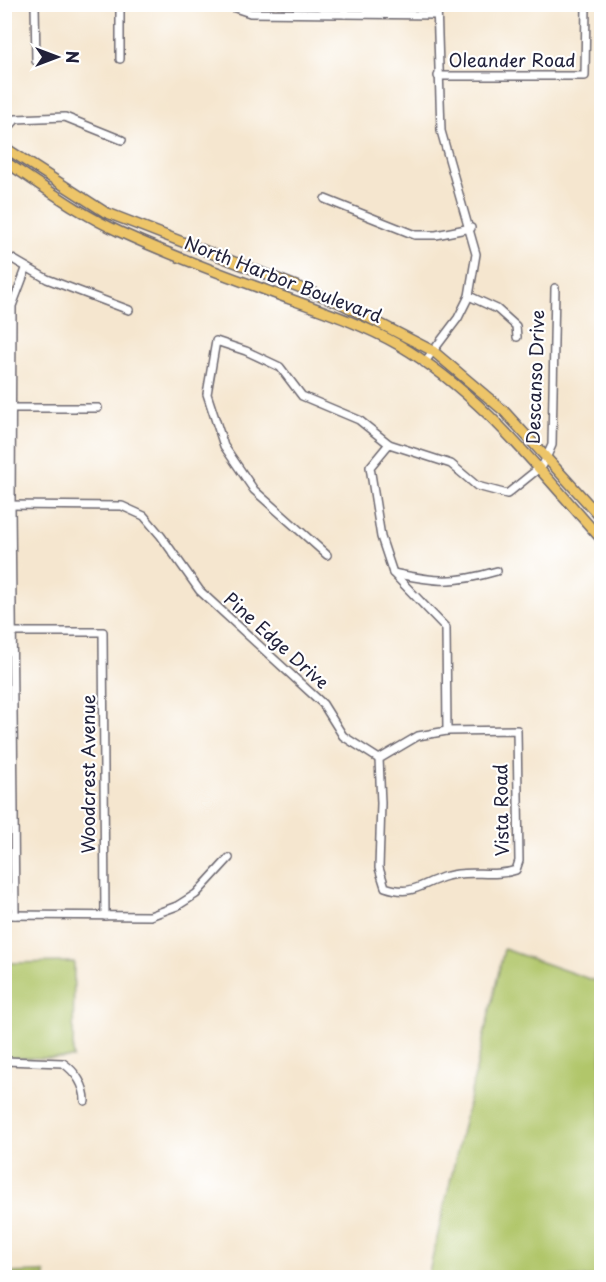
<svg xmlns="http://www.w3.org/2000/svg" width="606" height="1282" font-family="'Playpen Sans',sans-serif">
<rect width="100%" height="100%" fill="#fff"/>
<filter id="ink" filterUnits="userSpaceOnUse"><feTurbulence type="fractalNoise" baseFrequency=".0167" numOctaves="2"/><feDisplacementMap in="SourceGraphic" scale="12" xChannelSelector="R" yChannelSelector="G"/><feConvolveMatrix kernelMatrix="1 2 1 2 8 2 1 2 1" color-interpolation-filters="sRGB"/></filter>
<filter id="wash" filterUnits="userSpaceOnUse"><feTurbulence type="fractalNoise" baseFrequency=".008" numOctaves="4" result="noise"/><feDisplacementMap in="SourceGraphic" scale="24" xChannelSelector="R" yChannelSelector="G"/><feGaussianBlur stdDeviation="1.35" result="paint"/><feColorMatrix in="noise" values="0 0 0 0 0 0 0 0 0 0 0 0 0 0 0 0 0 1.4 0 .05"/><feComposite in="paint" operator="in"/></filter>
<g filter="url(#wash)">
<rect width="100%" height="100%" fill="#f5e6cf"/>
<g fill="#b1c66b" stroke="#6a7453" stroke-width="1.5">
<path d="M 504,949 L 601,983 L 601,1277 L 428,1277 Z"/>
<path d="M 74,962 L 73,1058 L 5,1058 L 4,963 Z"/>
<path d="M 41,1272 L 45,1273 L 45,1277 L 5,1277 L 5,1273 Z"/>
</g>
</g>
<g filter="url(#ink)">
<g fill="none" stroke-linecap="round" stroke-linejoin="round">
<defs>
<g id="minor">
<path d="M 35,4 L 36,61"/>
<path d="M 223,4 L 250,13 L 437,15"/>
<path d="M 344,4 L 345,14"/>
<path d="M 120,59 L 120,4"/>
<path d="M 438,76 L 585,76 L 586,4"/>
<path d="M 4,133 L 16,119 L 65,117 L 122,140"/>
<path d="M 325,199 L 415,235 L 436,235 L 471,228"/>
<path d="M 4,254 L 47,279 L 129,310"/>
<path d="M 469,296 L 497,309 L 516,326 L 517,337"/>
<path d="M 424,363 L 458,318 L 469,296 L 476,254 L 441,131 L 437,4"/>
<path d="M 12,408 L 98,408"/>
<path d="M 389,444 L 370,467 L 381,537 L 393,573 L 446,628 L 447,731"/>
<path d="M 4,505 L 122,506 L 144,516 L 161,536 L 200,591 L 323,704 L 343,736 L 379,759"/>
<path d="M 327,555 L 254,490 L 224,446 L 207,394 L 216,341 L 246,351 L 280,367 L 302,396 L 359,420 L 389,444 L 451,464 L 477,486 L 507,494 L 543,465 L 552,445 L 555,288"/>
<path d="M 393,573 C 437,582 453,584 497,571"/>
<path d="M 12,632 L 103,632 L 105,916"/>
<path d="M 517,730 L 519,861 L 516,870 C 493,878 470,869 447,876 C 421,883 414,897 385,887 L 379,868 L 381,803 L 379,759 L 418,736 L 447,731 Z"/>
<path d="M 4,915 L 150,916 L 177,906 L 196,894 L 229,858"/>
<path d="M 15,915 L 11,505 L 12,306 L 26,269"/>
<path d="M 4,1061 L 63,1063 C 76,1072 85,1086 85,1101"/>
</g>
<g id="major">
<path d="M 4,147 L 105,212 L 340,303 L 433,351 L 504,411 L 602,519"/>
<path d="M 4,161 C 43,186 78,213 120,232 C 166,253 213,271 260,288 C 307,306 355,320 399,345 C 481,393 539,470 602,540"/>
</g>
</defs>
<use href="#minor" stroke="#6c676f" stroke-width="10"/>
<use href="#major" stroke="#6c676f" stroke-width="12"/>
<use href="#minor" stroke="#fff" stroke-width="7"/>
<use href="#major" stroke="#edc569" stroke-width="9"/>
</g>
</g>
<g text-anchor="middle" stroke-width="4.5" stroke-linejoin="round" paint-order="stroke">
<g font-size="18" fill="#22223b" stroke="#fff">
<text x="512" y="67">Oleander Road</text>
<text transform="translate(283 280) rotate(21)" y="6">North Harbor Boulevard</text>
<text transform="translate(536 377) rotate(-88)" y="6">Descanso Drive</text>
<text transform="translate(276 641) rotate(42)" y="6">Pine Edge Drive</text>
<text transform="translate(89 774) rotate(-90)" y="6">Woodcrest Avenue</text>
<text transform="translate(502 810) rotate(-91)" y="6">Vista Road</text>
</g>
</g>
<rect width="606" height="1282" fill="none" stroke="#fff" stroke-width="24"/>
<g transform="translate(57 57) rotate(90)" stroke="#ffffff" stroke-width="4.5" paint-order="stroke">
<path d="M0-4.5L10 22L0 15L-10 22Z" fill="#22223b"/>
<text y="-9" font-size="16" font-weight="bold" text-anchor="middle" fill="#22223b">N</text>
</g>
</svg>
